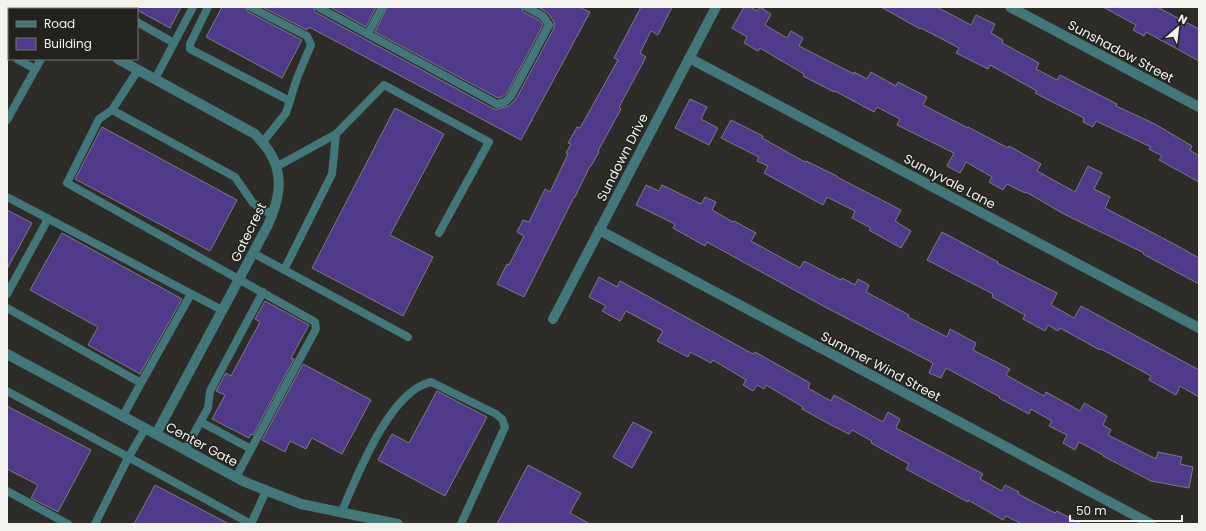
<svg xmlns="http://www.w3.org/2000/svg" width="1206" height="531" font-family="Poppins,sans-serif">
<rect width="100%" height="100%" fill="#2d2c28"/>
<g fill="#503a8a" stroke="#7c7b80">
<path d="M 131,7 L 181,7 L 170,28 L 137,10 L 137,9 Z"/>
<path d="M 222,7 L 245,7 L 248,12 L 302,40 L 282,78 L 206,37 Z"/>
<path d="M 262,7 L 313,7 L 315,12 L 494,109 L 498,109 L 509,106 L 516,99 L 554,28 L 554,22 L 548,13 L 538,7 L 579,7 L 590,12 L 521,140 L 309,27 L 307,30 Z"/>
<path d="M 330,7 L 376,7 L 366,27 Z"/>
<path d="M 387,7 L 521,7 L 523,12 L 539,20 L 543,25 L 507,93 L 502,97 L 498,98 L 375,32 Z"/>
<path d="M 641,7 L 672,7 L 658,35 L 651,31 L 640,53 L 646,57 L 619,107 L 621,109 L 598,151 L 599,152 L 591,166 L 590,166 L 575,197 L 574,197 L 524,297 L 497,284 L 507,264 L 509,265 L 524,236 L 517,232 L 523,220 L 529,222 L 545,189 L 550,192 L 568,154 L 566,153 L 571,144 L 568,143 L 577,127 L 580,128 L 618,60 L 614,58 Z"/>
<path d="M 744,7 L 750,7 L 757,11 L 760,7 L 771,14 L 765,25 L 787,38 L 791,31 L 803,38 L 799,46 L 854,74 L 854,72 L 867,79 L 871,72 L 896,86 L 898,82 L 927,97 L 923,105 L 968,128 L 968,127 L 1008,148 L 1009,146 L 1041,164 L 1037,171 L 1075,192 L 1088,166 L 1102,173 L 1094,189 L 1110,197 L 1105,208 L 1174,244 L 1199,258 L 1199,284 L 1143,254 L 1144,253 L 1064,214 L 1026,192 L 1025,193 L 1007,184 L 1003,190 L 989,182 L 992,177 L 966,162 L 960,173 L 947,166 L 954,153 L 897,125 L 900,119 L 877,107 L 874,112 L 835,91 L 834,92 L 803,76 L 804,74 L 760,48 L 758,51 L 744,43 L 747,37 L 732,28 Z"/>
<path d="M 881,7 L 937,7 L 971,25 L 976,15 L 995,24 L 991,33 L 1003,40 L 1002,43 L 1039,63 L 1036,69 L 1057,80 L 1060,75 L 1117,104 L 1116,106 L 1155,124 L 1192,146 L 1190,150 L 1199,156 L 1199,182 L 1159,160 L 1162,156 L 1149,149 L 1151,147 L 1096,121 L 1093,127 L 1083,122 L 1084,118 L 1035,93 L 1037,91 L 990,65 L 988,69 L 956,53 L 959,48 L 921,28 L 920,29 Z"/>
<path d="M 1103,7 L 1157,7 L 1199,29 L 1199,61 L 1146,32 L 1144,36 L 1133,30 L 1136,25 Z"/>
<path d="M 690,99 L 707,107 L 701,119 L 718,128 L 709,145 L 675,128 Z"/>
<path d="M 395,108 L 444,134 L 390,235 L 433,257 L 403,316 L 312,268 Z"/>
<path d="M 731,120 L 763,136 L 762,138 L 805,162 L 806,161 L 837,176 L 837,177 L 901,210 L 895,221 L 911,231 L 901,248 L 869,230 L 871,228 L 852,218 L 855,211 L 827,197 L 823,205 L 764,173 L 768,166 L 757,161 L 759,157 L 721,138 Z"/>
<path d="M 102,127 L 237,200 L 210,251 L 75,179 Z"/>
<path d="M 646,185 L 659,191 L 662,185 L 701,204 L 705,197 L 716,202 L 712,210 L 733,222 L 734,221 L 756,233 L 751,241 L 800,268 L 804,261 L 841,280 L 842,278 L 855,285 L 858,279 L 869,285 L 866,292 L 909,315 L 908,317 L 947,337 L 950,329 L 976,343 L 973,350 L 1010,369 L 1006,375 L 1044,396 L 1046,392 L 1080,411 L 1084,403 L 1107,416 L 1103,425 L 1111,430 L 1108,435 L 1156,459 L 1158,452 L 1182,457 L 1180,464 L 1193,467 L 1189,488 L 1151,481 L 1103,456 L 1103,455 L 1079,442 L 1075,450 L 1063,443 L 1067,435 L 1049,426 L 1052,421 L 1031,409 L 1029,414 L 999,398 L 1000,397 L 946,368 L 941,378 L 929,373 L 933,363 L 827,308 L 707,242 L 705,246 L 673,228 L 675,224 L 636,205 Z"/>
<path d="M 7,210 L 32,223 L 7,269 Z"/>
<path d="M 942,232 L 998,262 L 997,263 L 1057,293 L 1051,305 L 1074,318 L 1081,306 L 1199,370 L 1199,397 L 1180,386 L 1176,395 L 1149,380 L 1151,376 L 1101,349 L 1100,350 L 1060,328 L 1058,331 L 1048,325 L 1045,331 L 1023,319 L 1025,315 L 992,297 L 993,294 L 927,260 Z"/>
<path d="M 62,233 L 182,299 L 140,374 L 88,345 L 98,327 L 30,290 Z"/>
<path d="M 599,277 L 617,287 L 620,281 L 753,354 L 755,352 L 810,383 L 808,388 L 831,401 L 834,395 L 883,422 L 888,412 L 900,419 L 896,428 L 983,474 L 980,479 L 1002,491 L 1005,485 L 1019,492 L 1018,494 L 1055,513 L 1057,511 L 1081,524 L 1022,524 L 1006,516 L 1003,520 L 968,500 L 968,502 L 906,469 L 909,464 L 871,443 L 872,441 L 852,430 L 849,434 L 831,425 L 802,409 L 803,407 L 766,385 L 764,389 L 757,385 L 753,391 L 743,385 L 746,380 L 713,360 L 711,363 L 690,352 L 688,357 L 657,341 L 663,331 L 626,311 L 620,321 L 602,311 L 606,306 L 589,297 Z"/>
<path d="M 265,301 L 309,325 L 291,358 L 294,359 L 253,435 L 251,434 L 249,438 L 212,419 L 225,395 L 216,391 L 226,373 L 231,376 L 260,322 L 255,319 Z"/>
<path d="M 303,364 L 371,400 L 342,454 L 312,438 L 306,449 L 290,441 L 285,452 L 262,440 Z"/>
<path d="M 437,391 L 487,417 L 445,496 L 378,460 L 392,434 L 409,443 Z"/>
<path d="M 7,406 L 91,450 L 58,512 L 31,498 L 38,485 L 7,469 Z"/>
<path d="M 633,422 L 652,432 L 632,468 L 613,457 Z"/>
<path d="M 528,465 L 581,493 L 570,513 L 590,524 L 497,524 Z"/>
<path d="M 155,485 L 229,524 L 134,524 Z"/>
</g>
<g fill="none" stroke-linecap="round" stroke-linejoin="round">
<g stroke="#42787a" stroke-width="8">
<path d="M 109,7 L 113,9"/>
<path d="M 208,7 L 190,44 L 190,49 L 290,101"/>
<path d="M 250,7 L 307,36 L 311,45 L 297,78 L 286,113 L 262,143"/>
<path d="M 318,7 L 497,104 L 505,102 L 511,96 L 549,25 L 543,16 L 526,7"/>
<path d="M 76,9 L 77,7"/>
<path d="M 93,9 L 94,7"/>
<path d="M 137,22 L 174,43"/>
<path d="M 368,34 L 382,7"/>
<path d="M 7,54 L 9,55"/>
<path d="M 17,59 L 35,69"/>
<path d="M 155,79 L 193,7"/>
<path d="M 112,110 L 138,70"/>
<path d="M 7,120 L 41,59"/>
<path d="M 276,167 L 336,134 L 384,85 L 489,142 L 439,233"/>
<path d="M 7,197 L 222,310"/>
<path d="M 253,253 L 408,337"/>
<path d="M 284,270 L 332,174 L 336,134"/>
<path d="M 7,294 L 48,219"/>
<path d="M 7,308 L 141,383 L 123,416"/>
<path d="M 141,383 L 191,294"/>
<path d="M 7,391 L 251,524"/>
<path d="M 201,422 L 251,449"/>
<path d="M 185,450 L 208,408 L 210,391 L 263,292"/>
<path d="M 236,477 L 316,329 L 315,322 L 67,183 L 99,119 L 112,110 L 235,177 L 253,203 L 272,215"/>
<path d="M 7,491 L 68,524"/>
<path d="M 341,513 C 357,477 389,391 431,382 L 496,414 L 502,419 L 505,427 L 461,524"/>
<path d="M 95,524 L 128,458 L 145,429"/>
<path d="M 251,524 L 266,491"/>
</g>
<g stroke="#42787a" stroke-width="10">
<path d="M 21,7 L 25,9"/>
<path d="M 1010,7 L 1199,107"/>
<path d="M 689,58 L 1199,328"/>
<path d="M 118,59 L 255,134 C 259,139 265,145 269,151 C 285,176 279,200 268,225 L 156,434"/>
<path d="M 599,230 L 1151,524"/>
<path d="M 553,319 L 716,7"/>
<path d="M 7,354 L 245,482 L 301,504 L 398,524"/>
</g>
</g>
<g text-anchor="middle" stroke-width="3" stroke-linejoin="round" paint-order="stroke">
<g font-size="13" fill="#f3f2ef" stroke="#23221e">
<text transform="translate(1121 51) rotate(28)" y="5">Sunshadow Street</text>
<text transform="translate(622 157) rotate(-63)" y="5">Sundown Drive</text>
<text transform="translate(950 181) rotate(28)" y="5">Sunnyvale Lane</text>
<text transform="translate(248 232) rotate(-64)" y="5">Gatecrest</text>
<text transform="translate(881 366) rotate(28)" y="5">Summer Wind Street</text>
<text transform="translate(202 444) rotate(28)" y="5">Center Gate</text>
</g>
</g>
<rect width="1206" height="531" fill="none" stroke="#f3f2ef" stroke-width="16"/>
<rect x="8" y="8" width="130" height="52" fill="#23221e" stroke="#767572"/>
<rect x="16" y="21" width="20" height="6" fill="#42787a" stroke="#767572"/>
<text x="44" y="28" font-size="12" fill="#f3f2ef">Road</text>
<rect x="16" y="38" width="20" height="12" fill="#503a8a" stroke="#767572"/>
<text x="44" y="48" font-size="12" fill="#f3f2ef">Building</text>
<g transform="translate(1178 28) rotate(28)" stroke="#23221e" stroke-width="3" paint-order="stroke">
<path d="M0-3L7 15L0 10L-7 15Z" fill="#f3f2ef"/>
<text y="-6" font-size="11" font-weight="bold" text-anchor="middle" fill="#f3f2ef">N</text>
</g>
<path d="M1070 515v6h112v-6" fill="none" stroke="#f3f2ef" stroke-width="2"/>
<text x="1076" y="515" font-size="12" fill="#f3f2ef" stroke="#23221e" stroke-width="3" paint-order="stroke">50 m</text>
</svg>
